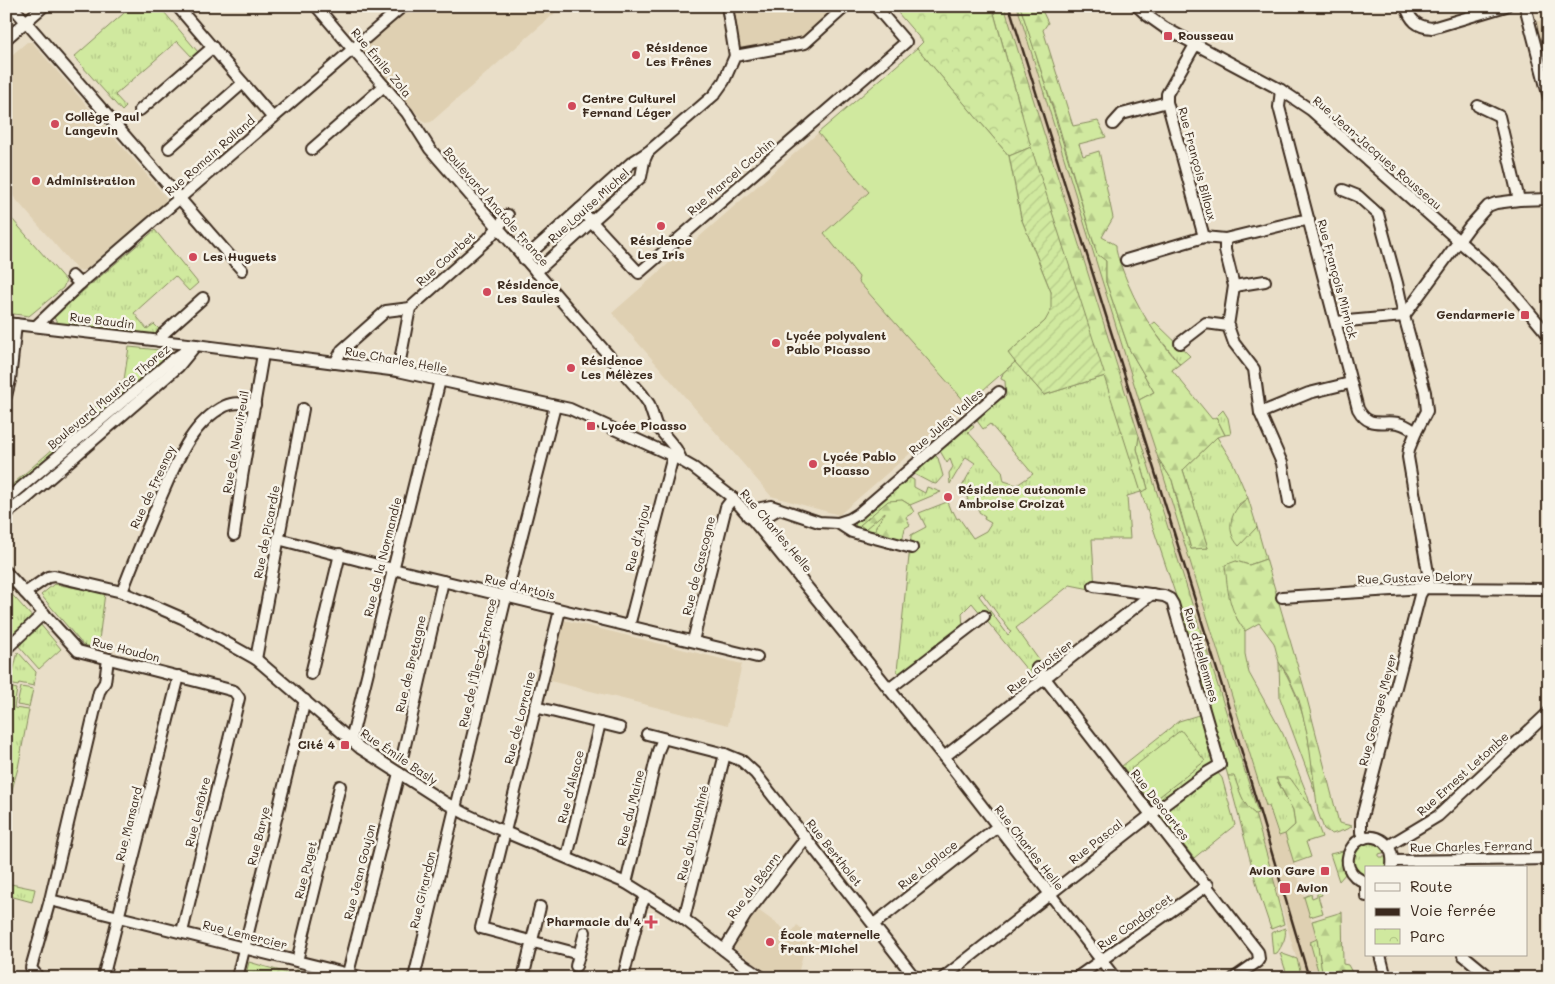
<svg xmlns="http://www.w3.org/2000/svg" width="1555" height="984" font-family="Mali,sans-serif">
<defs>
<pattern id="grass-tufts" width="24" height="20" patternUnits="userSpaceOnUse" patternTransform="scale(1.25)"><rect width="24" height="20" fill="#d0e99f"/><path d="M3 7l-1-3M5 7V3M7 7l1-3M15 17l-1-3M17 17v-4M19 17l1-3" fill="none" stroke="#b4c888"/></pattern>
<pattern id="forest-firs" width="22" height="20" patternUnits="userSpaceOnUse" patternTransform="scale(1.25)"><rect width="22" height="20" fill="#d0e99f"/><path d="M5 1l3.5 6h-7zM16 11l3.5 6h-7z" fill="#b4c888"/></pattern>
<pattern id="park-crowns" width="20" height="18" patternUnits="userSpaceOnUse" patternTransform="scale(1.25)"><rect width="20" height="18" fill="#d0e99f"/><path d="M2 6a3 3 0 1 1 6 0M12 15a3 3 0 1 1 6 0" fill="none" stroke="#b4c888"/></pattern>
<pattern id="garden-furrows" width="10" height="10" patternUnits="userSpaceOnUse" patternTransform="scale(1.25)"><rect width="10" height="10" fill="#d0e99f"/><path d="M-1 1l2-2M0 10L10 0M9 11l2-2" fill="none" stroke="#b4c888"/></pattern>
</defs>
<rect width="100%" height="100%" fill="#e9dec8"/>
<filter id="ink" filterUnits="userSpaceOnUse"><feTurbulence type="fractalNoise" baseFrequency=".02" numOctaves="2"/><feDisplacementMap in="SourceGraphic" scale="10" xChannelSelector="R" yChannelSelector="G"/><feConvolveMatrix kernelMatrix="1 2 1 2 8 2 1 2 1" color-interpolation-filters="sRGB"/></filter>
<g filter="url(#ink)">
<g fill="#dfd0b2">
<path d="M 411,6 L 552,6 L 555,13 L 431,122 L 425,123 L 364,54 L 364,48 Z"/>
<path d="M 733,6 L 839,6 L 805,37 L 740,50 Z"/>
<path d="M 1004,6 L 1017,6 L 1266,806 L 1269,806 L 1278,836 L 1285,834 L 1317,939 L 1310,943 L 1320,978 L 1302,978 L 1280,902 L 1278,902 L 1275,889 L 1276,888 L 1255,814 L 1258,813 Z"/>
<path d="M 1549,18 L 1549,73 L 1535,22 Z"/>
<path d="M 27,42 L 32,42 L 166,197 L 165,202 L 85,270 L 78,271 L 6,188 L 6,60 Z"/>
<path d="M 818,133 L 869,192 L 824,233 L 859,277 L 858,281 L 967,404 L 839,515 L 771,496 L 612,313 Z"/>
<path d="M 564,620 L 742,664 L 728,725 L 550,681 Z"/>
<path d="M 758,910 L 791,934 L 797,925 L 808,934 L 797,978 L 774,978 L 731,946 Z"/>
</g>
<g fill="url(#grass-tufts)" stroke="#868a5e" fill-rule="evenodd">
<path d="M 132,6 L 159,6 L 198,52 L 192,57 L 177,41 L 115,95 L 126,107 L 122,111 L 74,57 Z"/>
<path d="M 1017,6 L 1020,6 L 1034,48 L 1097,254 L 1106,260 L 1106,282 L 1129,349 L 1154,392 L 1139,400 Z"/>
<path d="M 155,230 L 198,283 L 189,291 L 175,276 L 134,313 L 147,329 L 154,324 L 161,331 L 156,335 L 151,336 L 60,325 L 54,318 L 56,314 Z"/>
<path d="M 1155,322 L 1190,356 L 1180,364 L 1150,326 Z"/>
<path d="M 129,347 L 160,350 L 164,353 L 164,358 L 154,368 L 155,369 L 6,495 L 6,490 L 79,426 L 78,423 L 124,380 Z"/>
<path d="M 1015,362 L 1044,395 L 1105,376 L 1141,491 L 1148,489 L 1137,449 L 1139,436 L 1258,813 L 1255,814 C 1243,807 1239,789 1234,777 L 1228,776 L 1175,593 L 1141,492 L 1127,496 L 1130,539 L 1092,539 L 1095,590 L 1070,585 L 1016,628 L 1044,667 L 1032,676 L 972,603 L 962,613 L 963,627 L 900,676 L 897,671 L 911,537 L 911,535 L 926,527 L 919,513 L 947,502 L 951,512 L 953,511 L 957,519 L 959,518 L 973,538 L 986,531 L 991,523 L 984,519 L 985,516 L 979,512 L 979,510 L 973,506 L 974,504 L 967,500 L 968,498 L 959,492 L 975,463 L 966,457 L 950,484 L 949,473 L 953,467 L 950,459 L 947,463 L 939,449 L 970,422 L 974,427 L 968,432 L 1002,471 L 1004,481 L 1017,485 L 1033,474 L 990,424 L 983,429 L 975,418 L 995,399 L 1002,399 L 1006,396 L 1005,381 L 1001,379 L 1003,373 ZM 982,593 L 1011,632 L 1008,635 L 979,596 Z"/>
<path d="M 1223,410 L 1228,418 L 1231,434 L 1225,435 L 1216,417 Z"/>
<path d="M 1217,437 L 1233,463 L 1248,498 L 1239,504 L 1239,545 L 1257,527 L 1266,559 L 1249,565 L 1236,561 L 1237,619 L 1245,631 L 1245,654 L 1249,673 L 1283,734 L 1307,794 L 1311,807 L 1300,794 L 1276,779 L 1293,810 L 1295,825 L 1285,834 L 1279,836 L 1269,806 L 1266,806 L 1158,458 L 1172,480 L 1180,512 L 1191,549 L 1208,548 L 1183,470 Z"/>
<path d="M 934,454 L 938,458 L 943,476 L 936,484 L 931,483 L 912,473 Z"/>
<path d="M 908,477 L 914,480 L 914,487 L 925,493 L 927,487 L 941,492 L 910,505 L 902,500 L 860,525 L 865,528 L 884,511 L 886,513 L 876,526 L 876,535 L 856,528 L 855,522 Z"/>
<path d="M 54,584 L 105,593 L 98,648 L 83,645 L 41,595 Z"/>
<path d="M 6,588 L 34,619 L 12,638 L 6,632 Z"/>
<path d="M 40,624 L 61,649 L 39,669 L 17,644 Z"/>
<path d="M 18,652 L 36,672 L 34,686 L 19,683 L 18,686 L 10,684 Z"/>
<path d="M 1279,662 C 1304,701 1312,747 1315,792 L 1280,698 Z"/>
<path d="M 9,687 L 17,689 L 14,708 L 29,710 L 18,768 L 6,811 L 6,698 Z"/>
<path d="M 1202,714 L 1214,762 L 1156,808 L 1122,766 L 1179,721 Z"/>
<path d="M 1217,772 L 1222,778 L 1235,825 L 1194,858 L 1160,815 L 1214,773 Z"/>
<path d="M 1370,841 L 1379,844 L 1386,852 L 1379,854 L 1379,857 L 1387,857 L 1385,868 L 1366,868 L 1366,876 C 1356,873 1354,867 1352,857 L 1360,844 Z"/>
<path d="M 6,883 L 35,889 L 32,902 L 6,895 Z"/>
<path d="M 1321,892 L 1322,895 L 1318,896 L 1323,913 L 1310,917 L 1304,897 L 1311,894 L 1312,898 L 1317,896 L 1317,893 Z"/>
<path d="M 1285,928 C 1287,937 1282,946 1277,953 L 1273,954 L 1271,933 Z"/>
<path d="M 1317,939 L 1323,978 L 1320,978 L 1310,942 Z"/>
<path d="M 1280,953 L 1297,959 L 1302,978 L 1288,978 Z"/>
</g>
<g fill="url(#forest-firs)" stroke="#868a5e">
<path d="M 992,6 L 1004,6 L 1139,436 L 1137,449 L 1148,489 L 1141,492 L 1031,148 L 1009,156 L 1022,114 Z"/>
<path d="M 1020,6 L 1040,6 L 1048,23 L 1043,30 L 1073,126 L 1098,121 L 1106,137 L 1079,144 L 1083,156 L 1099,151 L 1113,218 L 1102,237 L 1116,245 C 1116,255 1120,262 1123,271 C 1136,306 1155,336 1180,364 L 1172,370 L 1212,419 L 1216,417 L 1225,435 L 1217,437 L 1183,470 L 1208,548 L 1191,549 L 1172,480 L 1158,458 L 1139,400 L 1154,392 L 1129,349 L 1106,282 L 1106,261 L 1097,254 L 1090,231 L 1058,123 Z"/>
<path d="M 1248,498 L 1257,527 L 1239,546 C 1224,530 1231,509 1248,498 Z"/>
<path d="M 902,500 L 910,505 L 914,512 L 906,517 L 910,525 L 905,528 L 902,542 L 876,535 L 876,526 L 885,513 L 885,512 L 865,529 L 860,525 L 888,501 Z"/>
<path d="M 1266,559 L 1305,691 L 1339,823 L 1352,826 L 1348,829 L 1332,834 L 1324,829 L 1318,812 L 1308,737 L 1299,700 L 1288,676 L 1279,662 L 1274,643 L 1259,623 L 1245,631 C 1228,608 1228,592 1225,565 L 1236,561 L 1249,565 Z"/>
<path d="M 1228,776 L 1234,776 C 1239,789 1243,806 1255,814 L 1276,888 L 1275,889 L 1284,924 L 1271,929 L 1259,893 Z"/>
<path d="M 1276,778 L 1290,778 L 1311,807 L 1322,837 L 1306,842 L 1311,857 L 1294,863 L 1285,834 L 1295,825 L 1293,810 Z"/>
<path d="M 1343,851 L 1341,860 L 1346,873 L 1339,881 L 1330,854 Z"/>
<path d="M 1342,912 L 1343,964 L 1348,965 L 1354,976 L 1323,978 L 1317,939 L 1312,921 Z"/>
</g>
<g fill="url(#park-crowns)" stroke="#868a5e">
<path d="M 892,6 L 992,6 L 1031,147 L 1009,156 L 917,48 L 923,42 Z"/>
<path d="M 249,962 L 294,975 L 296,970 L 328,978 L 245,978 Z"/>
</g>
<path fill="url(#garden-furrows)" stroke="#868a5e" d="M 1031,147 L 1105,376 L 1044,395 L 1007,353 L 1045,321 L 1051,292 L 1021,218 L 1009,156 Z"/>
<g fill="#d0e99f" stroke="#868a5e">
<path d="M 917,48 L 1009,156 L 1021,218 L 1051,292 L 1051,310 L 1045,321 L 1008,353 L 1015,362 L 967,404 L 858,281 L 859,277 L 824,233 L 869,192 L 818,133 Z"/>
<path d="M 6,212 L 66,281 L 63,288 L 29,316 L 6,313 Z"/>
<path d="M 21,687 L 33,689 L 29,707 L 17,705 Z"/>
<path d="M 1181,730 L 1205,761 L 1155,800 L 1131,769 Z"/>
</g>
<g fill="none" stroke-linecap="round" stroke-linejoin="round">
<defs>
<g id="minor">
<path d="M 12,6 L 242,270"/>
<path d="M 177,6 L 273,118"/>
<path d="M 316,6 L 407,113 L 430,149 L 642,394 L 649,404 L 656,425 L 676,449 L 682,461"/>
<path d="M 727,6 L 735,56"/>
<path d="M 1137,6 L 1148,16 L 1165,28 L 1281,90 L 1311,110 L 1495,273 L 1511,290 L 1549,336"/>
<path d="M 1406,6 C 1410,20 1417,27 1432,28 L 1506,6"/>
<path d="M 1525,6 L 1549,98"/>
<path d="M 6,39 L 44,6"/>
<path d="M 1195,45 L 1167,94 L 1167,102 L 1204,237"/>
<path d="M 1281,90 L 1279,107 L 1358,409 C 1369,429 1381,420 1398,423 C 1405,424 1410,428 1416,432"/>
<path d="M 1478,106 L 1499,116 L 1519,200"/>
<path d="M 140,110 L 213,47"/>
<path d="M 1113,124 L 1122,114 L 1167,102"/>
<path d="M 169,148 L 243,83"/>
<path d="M 312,149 L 384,86"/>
<path d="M 1343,190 L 1358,196 L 1378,214 L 1397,283 L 1404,316 L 1425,392 L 1427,411 L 1416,432 L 1409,449 L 1408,457 L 1429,579 L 1420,595 L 1361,821 L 1361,832 L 1364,838"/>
<path d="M 580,209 L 639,273 L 906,42 L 875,6"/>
<path d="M 1225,239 L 1225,250 L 1234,286 L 1228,326"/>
<path d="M 524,259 L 631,163 L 648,152 L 714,95 L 724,81 L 735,56 L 805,43 L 846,6"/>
<path d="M 1126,260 L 1204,237 L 1225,239 L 1299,221 L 1309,220"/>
<path d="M 536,272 L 641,177 L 644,161 L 648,152"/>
<path d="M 72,276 L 80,284"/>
<path d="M 1234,286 L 1265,281"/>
<path d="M 1404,316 L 1470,226 L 1488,206 L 1496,203 L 1519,200 L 1549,199"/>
<path d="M 1336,322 L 1404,316"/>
<path d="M 6,323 L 196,345 L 398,371 L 570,409 L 673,456 L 694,468 L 733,498 L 757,525 L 944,757 L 1115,978"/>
<path d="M 36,326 L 80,284 L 403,6"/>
<path d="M 1228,326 L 1234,343 L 1254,369 L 1260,413 L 1282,463 L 1289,502"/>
<path d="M 159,341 L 164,333 L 203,298"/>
<path d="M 1180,343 L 1206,323 L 1228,326"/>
<path d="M 335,363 L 342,350 L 386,311 L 410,308 L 488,239 L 508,215"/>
<path d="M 398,371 L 410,308"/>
<path d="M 6,396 L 10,380 L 16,324"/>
<path d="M 1260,413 L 1309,393 L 1350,383"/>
<path d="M 6,500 L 172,360 L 189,349"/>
<path d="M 6,514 L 28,497 L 178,367 L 196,345"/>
<path d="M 748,516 L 761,508 L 771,506 L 819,522 L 838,523 L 852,532 L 912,548"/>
<path d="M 838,523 L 850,519 L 858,514 L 999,392"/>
<path d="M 757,525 L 762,519 L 777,510"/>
<path d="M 234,535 L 242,477 L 263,354"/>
<path d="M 278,539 L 393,569 L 757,657"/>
<path d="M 6,572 L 78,651 L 223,688 L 234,691 L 239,698 L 182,932"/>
<path d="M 122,592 C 134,560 147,529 160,499 C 175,466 190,423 225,406 C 235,401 245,404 255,405"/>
<path d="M 25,593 L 48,577 L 54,576 L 122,592 L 182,618 L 245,653 L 256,659 L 360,748 L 444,802 L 468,815 L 505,832 L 626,883 L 684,919 L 738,961 L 763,978"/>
<path d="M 1282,597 L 1424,588 L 1549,589"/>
<path d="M 560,610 L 481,928 L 579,954"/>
<path d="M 629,626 L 673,456"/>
<path d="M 693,641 L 726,507 L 733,498"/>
<path d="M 6,649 L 44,613"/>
<path d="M 108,659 L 105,682 L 99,692 L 50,900 L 365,978"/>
<path d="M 256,659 L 303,409"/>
<path d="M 1037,668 L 1258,952 L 1259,959 L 1257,962 L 1234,978"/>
<path d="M 311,674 L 340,554"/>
<path d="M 889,689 L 984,616"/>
<path d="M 535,707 L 620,728"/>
<path d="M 647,734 L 725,754 L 742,761 L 755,773 L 915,978"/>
<path d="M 351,740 L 440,380"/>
<path d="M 403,754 L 443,581"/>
<path d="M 944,757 L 1152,594"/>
<path d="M 1388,846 L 1438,816 L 1549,712"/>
<path d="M 567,857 L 600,723"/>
<path d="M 1393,861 L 1549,859"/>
<path d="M 1366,882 C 1328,870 1357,821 1384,842 C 1392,849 1393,857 1392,867"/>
<path d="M 626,883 L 658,751 L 663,739"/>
<path d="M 1366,885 L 1366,896"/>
<path d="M 684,919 L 725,754"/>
<path d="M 874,924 L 997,827"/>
<path d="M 724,950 L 745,916 L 806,838"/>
<path d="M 1380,955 L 1386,978"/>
<path d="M 1463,955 L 1491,978"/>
<path d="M 297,961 L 340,786"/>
<path d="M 576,966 L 585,932"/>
<path d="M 347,977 L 399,773"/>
<path d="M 39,978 L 31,968 L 50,900"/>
<path d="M 103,978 L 179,676"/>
<path d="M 237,978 L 305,700"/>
<path d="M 414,978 L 506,597 L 555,406"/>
<path d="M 523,978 L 540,907"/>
<path d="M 623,978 L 641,906 L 646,895"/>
<path d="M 943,978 L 1152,814 L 1208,772 L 1220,765 L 1173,604 L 1170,599 L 1164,596 L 1094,586"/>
<path d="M 1076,978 L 1208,885"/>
</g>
</defs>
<use href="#minor" stroke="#3b2a1e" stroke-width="14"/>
<use href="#minor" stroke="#f7f3e8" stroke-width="10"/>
<path stroke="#3b2a1e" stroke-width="2.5" d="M 1009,6 L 1227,702 L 1309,978"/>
</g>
</g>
<g fill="#d1495b" stroke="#f7f3e8" stroke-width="2">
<rect x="1163" y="31" width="10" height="10" rx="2.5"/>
<circle cx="636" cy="55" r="5"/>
<circle cx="572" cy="106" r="5"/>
<circle cx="55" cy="124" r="5"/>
<circle cx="36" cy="181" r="5"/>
<circle cx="661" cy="226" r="5"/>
<circle cx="193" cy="257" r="5"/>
<circle cx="487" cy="292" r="5"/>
<rect x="1520" y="310" width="10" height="10" rx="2.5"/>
<circle cx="776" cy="343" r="5"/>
<circle cx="571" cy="368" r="5"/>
<rect x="586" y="421" width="10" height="10" rx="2.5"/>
<circle cx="813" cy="464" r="5"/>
<circle cx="948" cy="497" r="5"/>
<rect x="340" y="740" width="10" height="10" rx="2.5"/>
<rect x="1320" y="866" width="10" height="10" rx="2.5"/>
<rect x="1279" y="882" width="12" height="12" rx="2.5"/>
<path d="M648.5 914.5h5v5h5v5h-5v5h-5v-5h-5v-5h5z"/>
<circle cx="770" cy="942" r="5"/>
</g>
<g text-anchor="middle" stroke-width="5" stroke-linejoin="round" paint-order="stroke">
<g font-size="12" font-weight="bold" fill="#3b2a1e" stroke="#f7f3e8" text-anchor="start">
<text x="1178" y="40">Rousseau</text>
<text x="646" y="52">Résidence<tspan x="646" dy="14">Les Frênes</tspan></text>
<text x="582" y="103">Centre Culturel<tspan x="582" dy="14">Fernand Léger</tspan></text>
<text x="65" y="121">Collège Paul<tspan x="65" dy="14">Langevin</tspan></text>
<text x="46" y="185">Administration</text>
<text x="661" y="245" text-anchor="middle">Résidence<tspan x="661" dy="14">Les Iris</tspan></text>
<text x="203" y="261">Les Huguets</text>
<text x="497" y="289">Résidence<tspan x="497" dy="14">Les Saules</tspan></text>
<text x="1515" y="319" text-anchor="end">Gendarmerie</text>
<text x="786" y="340">Lycée polyvalent<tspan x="786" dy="14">Pablo Picasso</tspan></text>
<text x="581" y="365">Résidence<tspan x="581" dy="14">Les Mélèzes</tspan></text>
<text x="601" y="430">Lycée Picasso</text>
<text x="823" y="461">Lycée Pablo<tspan x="823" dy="14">Picasso</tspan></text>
<text x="958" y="494">Résidence autonomie<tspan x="958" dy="14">Ambroise Croizat</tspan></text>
<text x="335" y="749" text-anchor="end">Cité 4</text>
<text x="1315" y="875" text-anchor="end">Avion Gare</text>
<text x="1296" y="892">Avion</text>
<text x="641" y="926" text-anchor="end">Pharmacie du 4</text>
<text x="780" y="939">École maternelle<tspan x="780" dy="14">Frank-Michel</tspan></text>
</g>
<g font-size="12" fill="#3b2a1e" stroke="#f7f3e8">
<text transform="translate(381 63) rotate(50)" y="4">Rue Émile Zola</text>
<text transform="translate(1377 153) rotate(41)" y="4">Rue Jean-Jacques Rousseau</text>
<text transform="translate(210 156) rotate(-41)" y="4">Rue Romain Rolland</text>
<text transform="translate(1197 164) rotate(75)" y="4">Rue François Billoux</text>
<text transform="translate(731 177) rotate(-41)" y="4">Rue Marcel Cachin</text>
<text transform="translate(589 206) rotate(-42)" y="4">Rue Louise Michel</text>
<text transform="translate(496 207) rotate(49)" y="4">Boulevard Anatole France</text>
<text transform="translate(446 259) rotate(-42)" y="4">Rue Courbet</text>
<text transform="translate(1337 279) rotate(75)" y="4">Rue François Mirnick</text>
<text transform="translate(102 321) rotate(7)" y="4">Rue Baudin</text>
<text transform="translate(396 360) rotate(10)" y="4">Rue Charles Helle</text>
<text transform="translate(109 397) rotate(-40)" y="4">Boulevard Maurice Thorez</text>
<text transform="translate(946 422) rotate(-41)" y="4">Rue Jules Valles</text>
<text transform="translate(236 442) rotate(-80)" y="4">Rue de Neuvireuil</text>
<text transform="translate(153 487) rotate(-65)" y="4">Rue de Fresnoy</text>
<text transform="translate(776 531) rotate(50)" y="4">Rue Charles Helle</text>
<text transform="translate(267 532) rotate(-79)" y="4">Rue de Picardie</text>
<text transform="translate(638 538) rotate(-76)" y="4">Rue d'Anjou</text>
<text transform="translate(383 557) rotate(-76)" y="4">Rue de la Normandie</text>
<text transform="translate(699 566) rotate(-76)" y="4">Rue de Gascogne</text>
<text transform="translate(1415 578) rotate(-2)" y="4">Rue Gustave Delory</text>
<text transform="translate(520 587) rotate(14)" y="4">Rue d'Artois</text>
<text transform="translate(126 650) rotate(14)" y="4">Rue Houdon</text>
<text transform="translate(1201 655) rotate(74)" y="4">Rue d'Hellemmes</text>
<text transform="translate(478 663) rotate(-77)" y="4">Rue de l'Île-de-France</text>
<text transform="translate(411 664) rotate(-77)" y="4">Rue de Bretagne</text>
<text transform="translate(1040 667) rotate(-38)" y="4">Rue Lavoisier</text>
<text transform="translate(1378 710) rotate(-75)" y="4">Rue Georges Meyer</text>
<text transform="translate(520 718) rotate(-76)" y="4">Rue de Lorraine</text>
<text transform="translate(399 757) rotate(34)" y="4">Rue Émile Basly</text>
<text transform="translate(1463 774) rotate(-42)" y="4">Rue Ernest Letombe</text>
<text transform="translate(571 787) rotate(-76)" y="4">Rue d'Alsace</text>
<text transform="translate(1160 805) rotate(52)" y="4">Rue Descartes</text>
<text transform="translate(631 808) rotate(-76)" y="4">Rue du Maine</text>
<text transform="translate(198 812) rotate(-76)" y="4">Rue Lenôtre</text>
<text transform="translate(129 824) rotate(-76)" y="4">Rue Mansard</text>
<text transform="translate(693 833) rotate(-76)" y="4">Rue du Dauphiné</text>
<text transform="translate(259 836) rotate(-76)" y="4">Rue Barye</text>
<text transform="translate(1096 842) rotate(-38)" y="4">Rue Pascal</text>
<text transform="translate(1471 847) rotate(-1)" y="4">Rue Charles Ferrand</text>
<text transform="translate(1029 848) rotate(52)" y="4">Rue Charles Helle</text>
<text transform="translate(834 853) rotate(52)" y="4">Rue Bertholet</text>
<text transform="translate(928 865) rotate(-38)" y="4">Rue Laplace</text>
<text transform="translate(306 870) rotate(-76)" y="4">Rue Puget</text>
<text transform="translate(360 872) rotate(-76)" y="4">Rue Jean Goujon</text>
<text transform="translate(754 886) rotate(-53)" y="4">Rue du Béarn</text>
<text transform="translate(423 890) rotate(-77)" y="4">Rue Girardon</text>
<text transform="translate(1135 922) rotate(-35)" y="4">Rue Condorcet</text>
<text transform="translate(245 935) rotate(14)" y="4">Rue Lemercier</text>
</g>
</g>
<rect width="1555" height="984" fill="none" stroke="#f7f3e8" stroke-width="25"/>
<rect x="12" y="12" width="1530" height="959" fill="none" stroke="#3b2a1e" stroke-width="2" filter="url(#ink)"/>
<rect x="1365" y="866" width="162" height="90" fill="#f7f3e8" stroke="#aca397"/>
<rect x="1375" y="883" width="25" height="8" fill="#f7f3e8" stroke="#aca397"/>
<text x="1410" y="892" font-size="15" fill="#3b2a1e">Route</text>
<rect x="1375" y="908" width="25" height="8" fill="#3b2a1e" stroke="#aca397"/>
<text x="1410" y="916" font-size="15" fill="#3b2a1e">Voie ferrée</text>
<rect x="1375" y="929" width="25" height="15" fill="url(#park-crowns)" stroke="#aca397"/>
<text x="1410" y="942" font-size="15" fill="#3b2a1e">Parc</text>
</svg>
